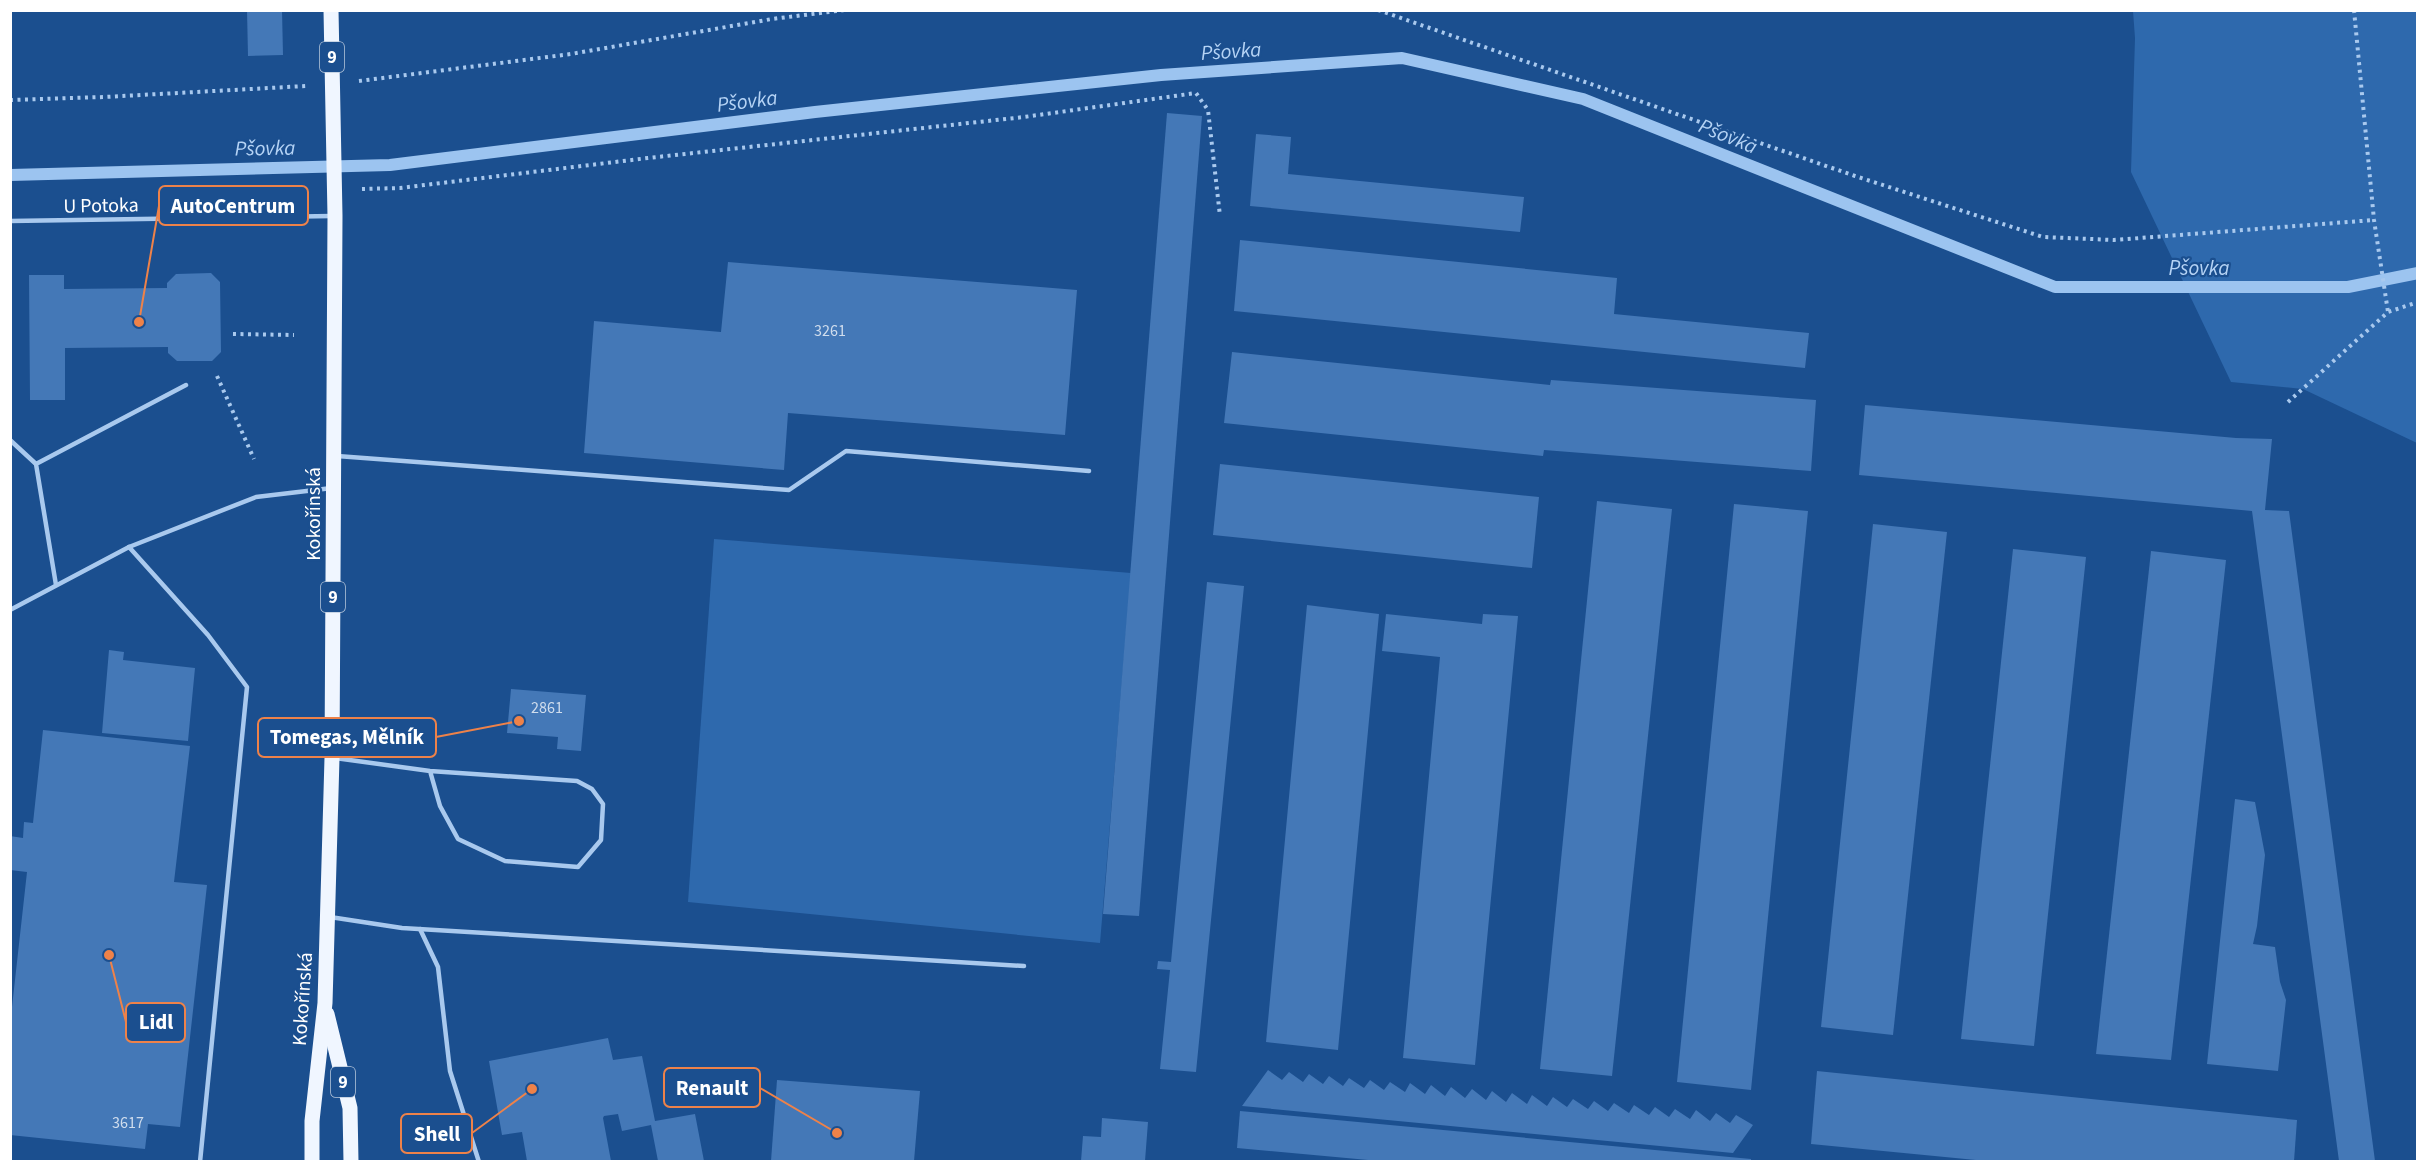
<svg xmlns="http://www.w3.org/2000/svg" width="2428" height="1172" font-family="'Source Sans 3',sans-serif">
<rect width="100%" height="100%" fill="#1b4f8f"/>
<g fill="#2e69ad">
<path d="M 2133,11 L 2417,11 L 2417,443 L 2303,389 L 2231,382 L 2131,172 L 2135,38 Z"/>
<path d="M 714,539 L 1131,573 L 1100,943 L 688,902 Z"/>
</g>
<g fill="none" stroke-linecap="round" stroke-linejoin="round">
<path stroke="#9cc4f0" stroke-width="12" d="M 10,175 L 390,165 L 815,112 L 1161,75 L 1402,58 L 1583,99 L 2055,287 L 2348,287 L 2418,273"/>
</g>
<g fill="#4478b7">
<path d="M 247,10 L 282,10 L 283,55 L 248,56 Z"/>
<path d="M 1167,113 L 1202,116 L 1139,916 L 1103,914 Z"/>
<path d="M 1256,134 L 1291,137 L 1288,174 L 1524,197 L 1520,232 L 1250,206 Z"/>
<path d="M 1240,240 L 1617,278 L 1614,314 L 1809,333 L 1805,368 L 1234,311 Z"/>
<path d="M 728,262 L 1077,290 L 1065,435 L 788,413 L 784,470 L 584,453 L 594,321 L 721,332 Z"/>
<path d="M 211,273 L 220,282 L 221,352 L 212,361 L 177,361 L 168,353 L 168,347 L 65,348 L 65,400 L 30,400 L 29,275 L 64,275 L 64,289 L 167,288 L 167,283 L 176,274 Z"/>
<path d="M 1232,352 L 1550,385 L 1551,380 L 1816,400 L 1811,471 L 1544,450 L 1543,456 L 1224,423 Z"/>
<path d="M 1865,405 L 2236,438 L 2272,439 L 2265,510 L 2289,511 L 2375,1161 L 2339,1161 L 2252,511 L 1859,475 Z"/>
<path d="M 1220,464 L 1539,497 L 1532,568 L 1213,535 Z"/>
<path d="M 1597,501 L 1672,509 L 1612,1076 L 1540,1069 Z"/>
<path d="M 1734,504 L 1808,511 L 1751,1090 L 1677,1082 Z"/>
<path d="M 1873,524 L 1947,532 L 1893,1035 L 1821,1027 Z"/>
<path d="M 2013,549 L 2086,557 L 2034,1046 L 1961,1039 Z"/>
<path d="M 2151,551 L 2226,560 L 2171,1060 L 2096,1054 Z"/>
<path d="M 1207,582 L 1244,586 L 1196,1072 L 1160,1069 L 1170,970 L 1157,969 L 1158,961 L 1171,962 Z"/>
<path d="M 1307,605 L 1379,614 L 1338,1050 L 1266,1042 Z"/>
<path d="M 1386,614 L 1482,624 L 1483,614 L 1518,616 L 1475,1065 L 1403,1058 L 1440,657 L 1382,651 Z"/>
<path d="M 109,650 L 124,652 L 123,660 L 195,668 L 188,741 L 102,733 Z"/>
<path d="M 511,689 L 586,695 L 581,751 L 557,749 L 558,737 L 507,733 Z"/>
<path d="M 43,730 L 190,746 L 174,882 L 207,885 L 180,1127 L 148,1124 L 145,1149 L 10,1135 L 10,1025 L 27,872 L 10,870 L 10,836 L 23,838 L 24,822 L 33,823 Z"/>
<path d="M 2235,799 L 2255,802 L 2265,855 L 2257,926 L 2253,944 L 2275,947 L 2280,982 L 2286,1000 L 2278,1071 L 2207,1064 Z"/>
<path d="M 608,1038 L 613,1060 L 642,1056 L 655,1121 L 695,1114 L 704,1161 L 658,1161 L 651,1125 L 622,1131 L 618,1114 L 604,1116 L 603,1118 L 611,1161 L 527,1161 L 522,1132 L 502,1135 L 489,1061 Z"/>
<path d="M 1268,1070 L 1282,1080 L 1289,1072 L 1303,1082 L 1309,1074 L 1323,1084 L 1329,1076 L 1343,1086 L 1349,1078 L 1364,1088 L 1370,1080 L 1384,1090 L 1390,1082 L 1405,1092 L 1410,1083 L 1425,1094 L 1431,1085 L 1445,1096 L 1451,1087 L 1465,1098 L 1472,1089 L 1486,1100 L 1492,1091 L 1506,1102 L 1512,1093 L 1527,1104 L 1532,1095 L 1547,1106 L 1553,1097 L 1567,1107 L 1573,1099 L 1588,1109 L 1594,1101 L 1608,1111 L 1614,1103 L 1629,1113 L 1634,1105 L 1649,1115 L 1655,1107 L 1669,1117 L 1675,1109 L 1690,1119 L 1696,1110 L 1710,1121 L 1716,1113 L 1730,1123 L 1736,1115 L 1753,1125 L 1733,1153 L 1242,1106 Z"/>
<path d="M 1817,1071 L 2297,1120 L 2294,1161 L 1986,1161 L 1811,1144 Z"/>
<path d="M 777,1080 L 920,1091 L 914,1161 L 771,1161 Z"/>
<path d="M 1240,1111 L 1751,1159 L 1751,1161 L 1379,1161 L 1237,1148 Z"/>
<path d="M 1102,1118 L 1148,1122 L 1145,1161 L 1081,1161 L 1083,1136 L 1101,1137 Z"/>
</g>
<g fill="none" stroke-linecap="round" stroke-linejoin="round">
<g stroke="#a9c9ee" stroke-width="4" stroke-dasharray="3 4.5" stroke-linecap="butt">
<path d="M 1378,10 L 1855,176 L 2043,237 L 2114,240 L 2374,220"/>
<path d="M 2354,10 L 2374,220 L 2388,312"/>
<path d="M 359,81 L 571,54 L 772,19 L 845,10"/>
<path d="M 10,100 L 104,97 L 306,86"/>
<path d="M 362,189 L 400,188 L 648,158 L 1024,117 L 1196,93 L 1208,110 L 1220,216"/>
<path d="M 233,334 L 294,335"/>
<path d="M 217,376 L 254,459"/>
<path d="M 2288,402 L 2388,312 L 2418,302"/>
</g>
<g stroke="#a9c9ee" stroke-width="4.5">
<path d="M 10,221 L 332,216"/>
<path d="M 10,440 L 36,464"/>
<path d="M 337,456 L 789,490 L 846,451 L 1089,471"/>
<path d="M 129,547 L 208,635 L 247,687 L 200,1162"/>
<path d="M 56,585 L 36,464 L 186,385"/>
<path d="M 10,610 L 129,547 L 256,497 L 332,488"/>
<path d="M 335,758 L 430,771 L 577,781 L 592,789 L 603,804 L 601,840 L 578,867 L 505,861 L 458,839 L 440,806 L 430,771"/>
<path d="M 330,917 L 402,928 L 1024,966"/>
<path d="M 420,929 L 438,967 L 450,1071 L 479,1162"/>
</g>
<g stroke="#f0f6ff" stroke-width="15">
<path d="M 327,1014 L 350,1108 L 351,1162"/>
<path d="M 312,1162 L 312,1121 L 325,1003 L 332,758 L 335,216 L 331,10"/>
</g>
</g>
<g text-anchor="middle" stroke-width="4.5" stroke-linejoin="round" paint-order="stroke">
<g font-size="16" fill="#d0dded">
<text x="830" y="336">3261</text>
<text x="547" y="713">2861</text>
<text x="128" y="1128">3617</text>
</g>
<g fill="#1b4f8f" stroke="#bbcadd" stroke-width="1.5">
<rect x="320" y="42" width="24" height="30" rx="4.5"/>
<rect x="321" y="582" width="24" height="30" rx="4.5"/>
<rect x="331" y="1067" width="24" height="30" rx="4.5"/>
</g>
<g font-size="18" font-weight="bold" fill="#fff">
<text x="332" y="63">9</text>
<text x="333" y="603">9</text>
<text x="343" y="1088">9</text>
</g>
<g font-size="20" fill="#fff" stroke="#1b4f8f">
<text transform="translate(101 205) rotate(-1)" y="7">U Potoka</text>
<text transform="translate(313 514) rotate(-90)" y="7">Kokořínská</text>
<text transform="translate(302 999) rotate(-86)" y="7">Kokořínská</text>
</g>
<g font-size="21" font-style="italic" fill="#b5d3f5" stroke="#1b4f8f">
<text transform="translate(1231 51) rotate(-4)" y="7">Pšovka</text>
<text transform="translate(747 101) rotate(-7)" y="7">Pšovka</text>
<text transform="translate(1728 136) rotate(22)" y="7">Pšovka</text>
<text transform="translate(265 148) rotate(-1)" y="7">Pšovka</text>
<text x="2199" y="275">Pšovka</text>
</g>
</g>
<path fill="none" stroke="#ee8249" stroke-width="2" d="M139 322L159 206M519 721L436 737M109 955L126 1022M837 1133L760 1088M532 1089L472 1133"/>
<g fill="#ee8249" stroke="#1b4f8f" stroke-width="2">
<circle cx="139" cy="322" r="6"/>
<circle cx="519" cy="721" r="6"/>
<circle cx="109" cy="955" r="6"/>
<circle cx="837" cy="1133" r="6"/>
<circle cx="532" cy="1089" r="6"/>
</g>
<g fill="#1b4f8f" stroke="#ee8249" stroke-width="2">
<rect x="159" y="186" width="149" height="39" rx="6"/>
<rect x="258" y="718" width="178" height="39" rx="6"/>
<rect x="126" y="1003" width="59" height="39" rx="6"/>
<rect x="664" y="1068" width="96" height="39" rx="6"/>
<rect x="401" y="1114" width="71" height="39" rx="6"/>
</g>
<g font-size="21" text-anchor="middle" font-weight="bold" fill="#fff">
<text x="233" y="213">AutoCentrum</text>
<text x="347" y="744">Tomegas, Mělník</text>
<text x="156" y="1029">Lidl</text>
<text x="712" y="1095">Renault</text>
<text x="437" y="1141">Shell</text>
</g>
<rect width="2428" height="1172" fill="none" stroke="#ffffff" stroke-width="24"/>
</svg>
